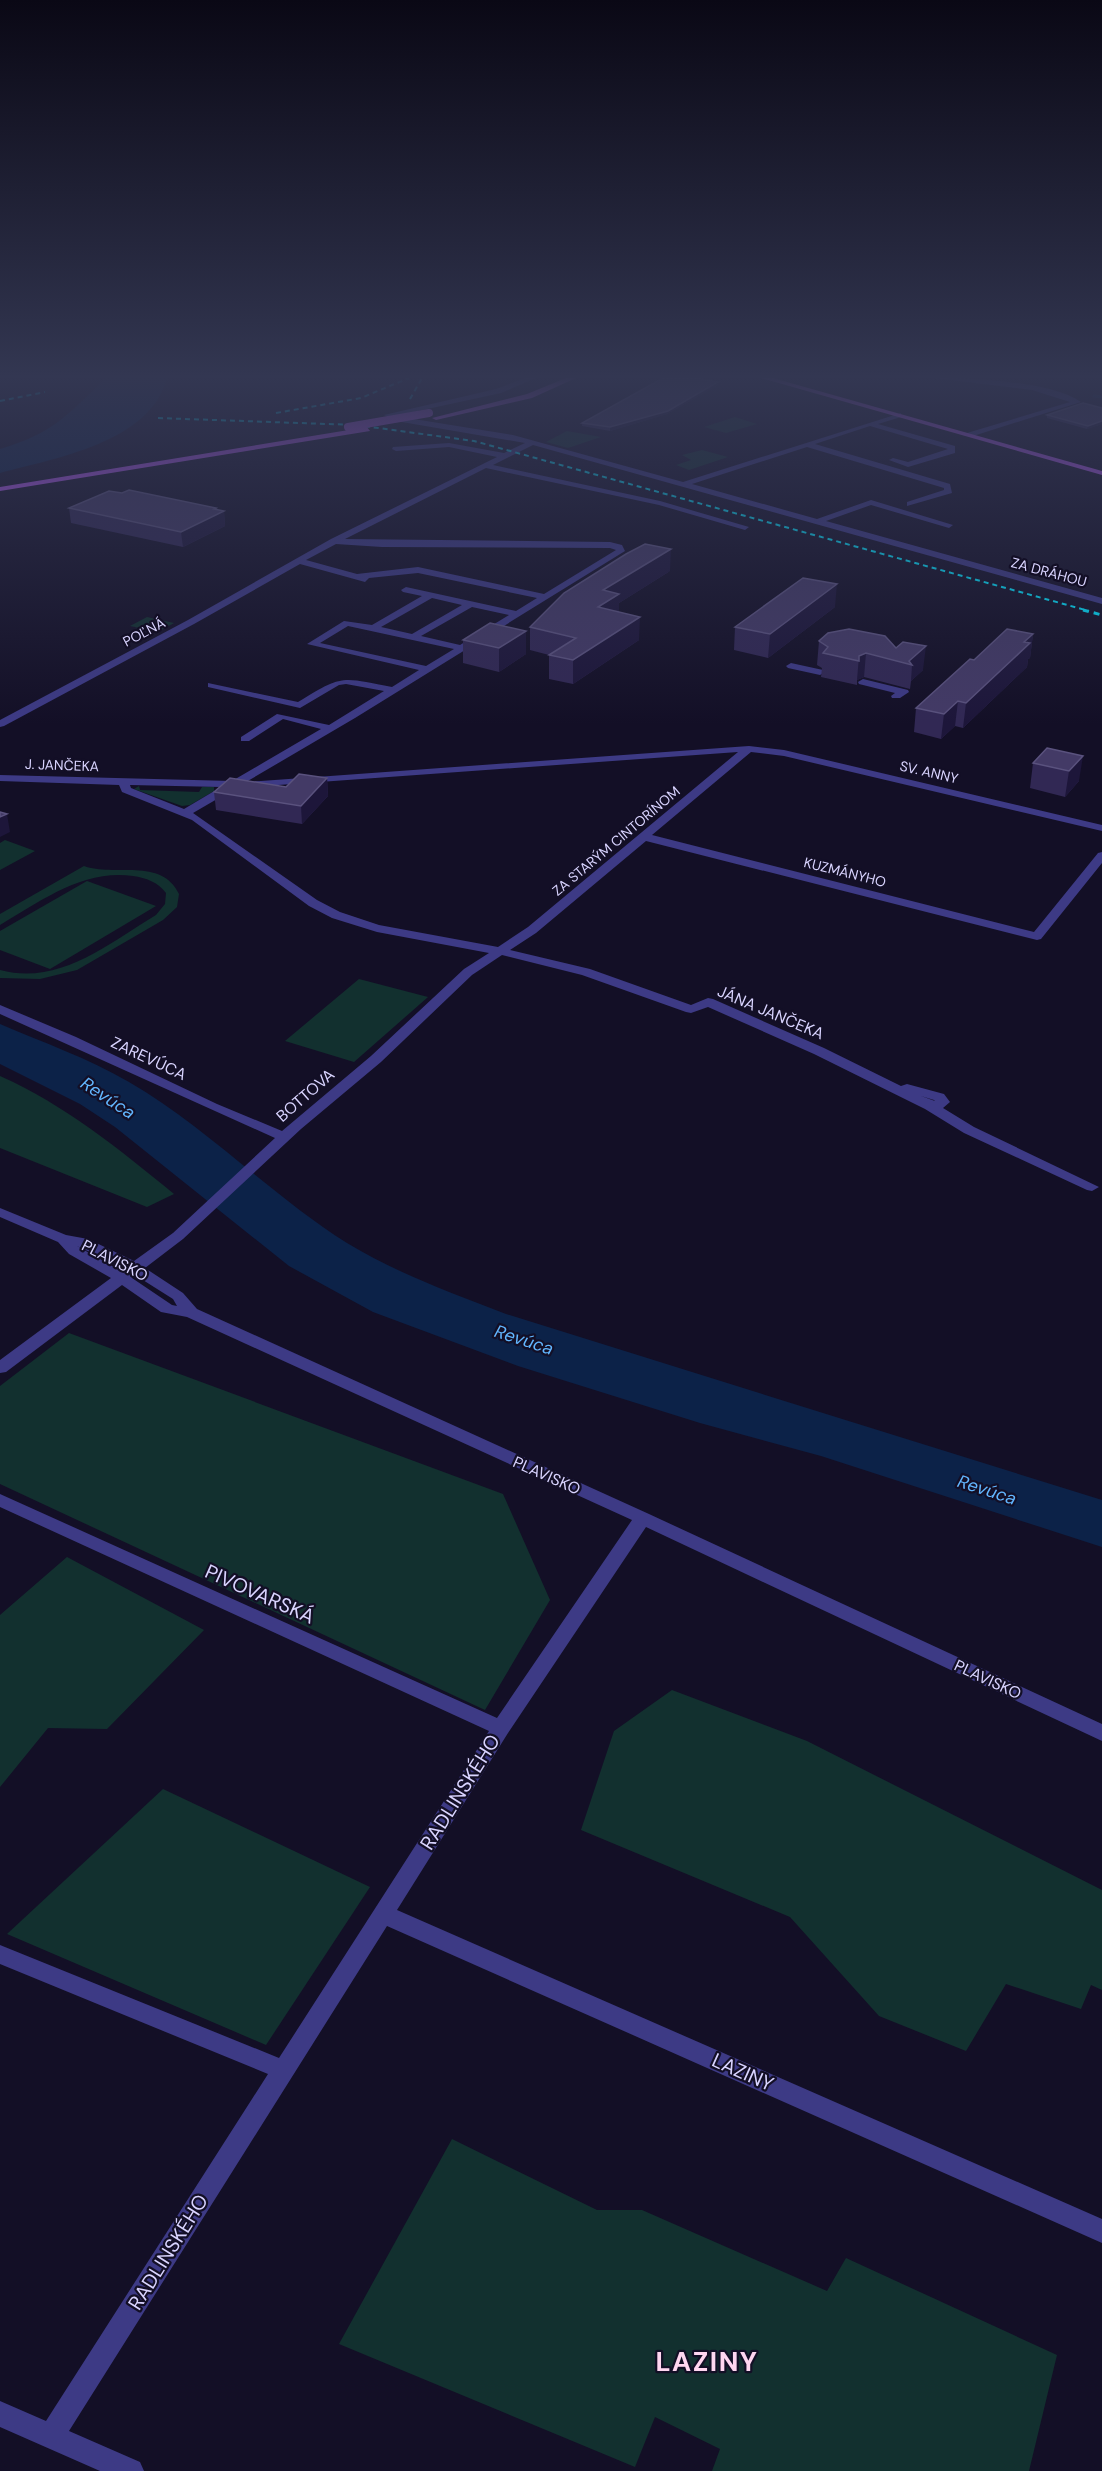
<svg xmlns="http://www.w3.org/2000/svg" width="1102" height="2471" font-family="'DM Sans',sans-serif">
<rect width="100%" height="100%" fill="#130f26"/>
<g fill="#12302f">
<path d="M 735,417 L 757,424 L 726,433 L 704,427 Z"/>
<path d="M 567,431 L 601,437 L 568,448 L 546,442 Z"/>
<path d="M 702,450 L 728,457 L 689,470 L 676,465 L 691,460 L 682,455 Z"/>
<path d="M 147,617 L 174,623 L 158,632 L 130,626 Z"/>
<path d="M 139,786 L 140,790 L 199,792 L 202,787 L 214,787 L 214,791 L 190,805 L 182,806 L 134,789 Z"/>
<path d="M 5,840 L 35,851 L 0,870 L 0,843 Z"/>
<path d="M 84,866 C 113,877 162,857 179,894 L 177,907 L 163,920 L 77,970 L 40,979 L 0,978 L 0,970 C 59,986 108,944 156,915 L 165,904 L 166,893 C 158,882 146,878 133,876 C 83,869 41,901 0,925 L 0,914 Z"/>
<path d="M 87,881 L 156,906 L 50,969 L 0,950 L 0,931 Z"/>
<path d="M 359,979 L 428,997 L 354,1062 L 285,1041 Z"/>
<path d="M 0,1076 C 65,1105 119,1149 174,1194 L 147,1207 L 0,1148 Z"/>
<path d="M 69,1333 L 503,1494 L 550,1600 L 485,1710 L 0,1484 L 0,1386 Z"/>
<path d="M 67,1557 L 204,1630 L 107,1729 L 48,1728 L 0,1787 L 0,1615 Z"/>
<path d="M 672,1690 L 807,1741 L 1102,1890 L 1102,1990 L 1091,1985 L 1081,2009 L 1006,1984 L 966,2051 L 879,2016 L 790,1917 L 581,1830 L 614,1731 Z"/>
<path d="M 163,1789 L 370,1887 L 266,2045 L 7,1934 Z"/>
<path d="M 452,2139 L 597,2210 L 642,2210 L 827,2291 L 846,2258 L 1057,2355 L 1029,2471 L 712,2471 L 720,2449 L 655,2417 L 635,2467 L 339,2344 Z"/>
</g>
<g fill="#0c2248">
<path d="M 106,378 L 167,378 C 150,443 55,458 0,473 L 0,449 C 54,433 67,415 106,378 Z"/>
<path d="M 0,1024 C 44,1043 88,1058 129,1082 C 205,1126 270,1194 347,1243 C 396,1273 452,1293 506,1314 L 1102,1500 L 1102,1547 L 821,1456 L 700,1423 L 518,1366 L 373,1312 L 289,1266 L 115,1127 L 80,1104 L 0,1064 Z"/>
</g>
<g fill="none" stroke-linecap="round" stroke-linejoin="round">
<path stroke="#0c2248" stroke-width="3" d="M 1094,396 L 1102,397"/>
<g fill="#3d3a85" fill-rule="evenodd">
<path d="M 525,378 L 536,378 L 501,393 L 395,416 L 513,435 L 683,482 L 901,413 L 901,417 L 878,424 L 955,446 L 955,453 L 908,467 L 889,460 L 893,458 L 908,462 L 948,449 L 870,426 L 815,444 L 950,484 L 952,493 L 907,506 L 907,502 L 944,490 L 944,488 L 807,447 L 692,484 L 817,519 L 871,500 L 953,525 L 949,528 L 871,505 L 826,521 L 1102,598 L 1102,604 L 533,445 L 493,465 L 660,501 L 749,527 L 745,530 L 659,505 L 486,468 L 345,539 L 610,542 L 622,545 L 625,551 L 355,718 L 246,782 L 749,746 L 784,750 L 1102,825 L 1102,831 L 784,756 L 751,752 L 652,835 L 1034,932 L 1098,853 L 1102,852 L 1102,863 L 1041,939 L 1037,940 L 646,841 L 536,933 L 510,950 L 590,969 L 691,1005 L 708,998 L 713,999 L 824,1048 L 901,1086 L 907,1084 L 944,1094 L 950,1102 L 943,1108 L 974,1127 L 1099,1187 L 1092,1191 L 1087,1190 L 964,1133 L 925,1109 L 814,1054 L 708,1007 L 691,1013 L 686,1012 L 582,975 L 502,955 L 472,975 L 381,1062 L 301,1129 L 183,1239 L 145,1268 L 183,1293 L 197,1309 L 649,1514 L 1102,1724 L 1102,1741 L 646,1527 L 508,1733 L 397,1910 L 1102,2219 L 1102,2243 L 387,1926 L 69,2431 L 140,2462 L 144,2471 L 100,2471 L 0,2427 L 0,2401 L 46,2421 L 268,2074 L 0,1964 L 0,1945 L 279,2058 L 489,1731 L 0,1507 L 0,1494 L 497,1718 L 632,1520 L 187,1317 L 161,1312 L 122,1285 L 6,1372 L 0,1373 L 0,1360 L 111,1278 L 69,1254 L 58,1242 L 0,1217 L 0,1208 L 66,1235 L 88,1239 L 134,1261 L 173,1233 L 275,1138 L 0,1014 L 0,1005 L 76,1037 L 217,1104 L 282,1131 L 371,1056 L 464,969 L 489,953 L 377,932 L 332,918 L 309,906 L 192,820 L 122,792 L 119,785 L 0,781 L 0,775 L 232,781 L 321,729 L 283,719 L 249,741 L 241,741 L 241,737 L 277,714 L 329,725 L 384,691 L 346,684 L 339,685 L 300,708 L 208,687 L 208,683 L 298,702 C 343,674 341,677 392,687 L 419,670 L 307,644 L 344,621 L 372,625 L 422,596 L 403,592 L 401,590 L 406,587 L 516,611 L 537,598 L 418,573 L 369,578 L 365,582 L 300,564 L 194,624 L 4,726 L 0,727 L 0,720 L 188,620 L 331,539 L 497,457 L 449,447 L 396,451 L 392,449 L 393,447 L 449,443 L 504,453 L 525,443 L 396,421 L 384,415 L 496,389 ZM 336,544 L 382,547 L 610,548 L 616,550 L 544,594 L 418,567 L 357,574 L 306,560 ZM 432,598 L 462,605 L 412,634 L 381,627 ZM 472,607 L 509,615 L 460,645 L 421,636 ZM 348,626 L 454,649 L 426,666 L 320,643 ZM 738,752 L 528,927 L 498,947 L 379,925 L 340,912 L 317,900 L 193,813 L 236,788 ZM 130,785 L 221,787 L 184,809 L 131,788 ZM 921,1096 L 934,1100 L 935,1101 ZM 77,1246 L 124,1268 L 121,1271 ZM 135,1275 L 173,1299 L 177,1306 L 172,1305 L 132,1278 Z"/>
<path d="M 934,378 C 971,378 1051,381 1081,402 L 970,437 L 967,433 L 1070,402 L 1032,390 Z"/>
<path d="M 791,663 L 823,670 L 825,672 L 820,675 L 788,668 L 786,666 Z"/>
<path d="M 863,679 L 908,690 L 909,692 L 900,698 L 892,698 L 891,696 L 895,693 L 859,684 L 858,682 Z"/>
</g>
<g fill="#c25bff" fill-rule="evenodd">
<path d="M 566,378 L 576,378 L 532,398 L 436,420 L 432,418 L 527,394 Z"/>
<path d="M 761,378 L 773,378 L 1102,471 L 1102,475 Z"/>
<path d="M 367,427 L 370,431 L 0,491 L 0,487 Z"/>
</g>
<g stroke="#00e5ff" stroke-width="2" stroke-dasharray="5 4" stroke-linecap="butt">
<path d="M 410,399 L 422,378"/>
<path d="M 0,401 L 45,392"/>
<path d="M 276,413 L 361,398 L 409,378"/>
<path d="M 158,418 L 356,425 L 474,441 L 1089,611"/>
</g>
<path stroke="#00e5ff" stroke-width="3" stroke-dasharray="6 5" stroke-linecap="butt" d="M 1083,610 L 1102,615"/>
<path stroke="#c25bff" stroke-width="8" d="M 348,427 L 429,413"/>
</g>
<g fill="#312854">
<path d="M 718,382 L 718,385 L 667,414 L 610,431 L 582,426 L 582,423 Z"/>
<path d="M 1102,408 L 1102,424 L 1087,429 L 1047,418 L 1047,415 Z"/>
<path d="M 69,508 L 216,510 L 224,511 L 225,526 L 183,547 L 71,523 Z"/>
<path d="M 670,571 L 619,603 L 619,612 L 639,640 L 573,684 L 549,679 L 549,655 L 530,650 L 530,627 Z"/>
<path d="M 835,607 L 768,658 L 734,650 L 735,627 Z"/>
<path d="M 526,631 L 526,654 L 499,672 L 463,663 L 463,640 Z"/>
<path d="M 1033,634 L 1030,658 L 1028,659 L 1027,667 L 963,728 L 955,726 L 941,739 L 914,732 L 916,708 L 974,660 Z"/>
<path d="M 819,641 L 896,648 L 923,670 L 911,681 L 910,689 L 864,677 L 857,680 L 857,685 L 821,677 L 822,668 L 817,665 Z"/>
<path d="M 1047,748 L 1079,781 L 1065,797 L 1030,788 L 1033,763 Z"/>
<path d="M 327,778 L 328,796 L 302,824 L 216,810 L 214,792 L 286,787 Z"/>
</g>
<g fill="#1d163a">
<path d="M 718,382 L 718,385 L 667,414 L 610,431 L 610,427 Z"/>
<path d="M 1102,421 L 1102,424 L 1087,429 L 1088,426 Z"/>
<path d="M 216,508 L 217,515 L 224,511 L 225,526 L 183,547 L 181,532 Z"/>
<path d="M 671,549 L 670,571 L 619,603 L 619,616 L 598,607 L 603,590 Z"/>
<path d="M 837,584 L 835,607 L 768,658 L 770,634 Z"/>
<path d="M 640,617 L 639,640 L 573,684 L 573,660 Z"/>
<path d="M 526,631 L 526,654 L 499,672 L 499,648 Z"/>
<path d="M 1033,634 L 1030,658 L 1028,659 L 1027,667 L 963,728 L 966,703 L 1024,642 Z"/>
<path d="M 926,646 L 923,670 L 911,681 L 912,665 L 909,661 Z"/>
<path d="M 866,653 L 864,677 L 857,680 L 859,656 Z"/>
<path d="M 958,701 L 955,726 L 941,739 L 944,714 Z"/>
<path d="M 1083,756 L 1079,781 L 1065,797 L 1069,771 Z"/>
<path d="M 327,778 L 328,796 L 302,824 L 301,806 Z"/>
<path d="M 7,814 L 10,832 L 0,837 L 0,817 Z"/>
</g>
<g fill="#433a66" stroke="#5a527e" stroke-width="1.5">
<path d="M 663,378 L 694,378 L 718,382 L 668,411 L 610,427 L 582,423 Z"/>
<path d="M 1083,403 L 1102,408 L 1102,421 L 1088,426 L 1047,415 Z"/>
<path d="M 129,490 L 216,508 L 214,509 L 224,511 L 181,532 L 69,508 L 109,491 L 122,493 Z"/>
<path d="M 645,544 L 671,549 L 603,590 L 619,594 L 598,607 L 640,617 L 573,660 L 549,655 L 576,638 L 530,627 L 564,593 L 626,554 Z"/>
<path d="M 803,578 L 837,584 L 770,634 L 735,627 Z"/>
<path d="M 490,623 L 526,631 L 499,648 L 463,640 Z"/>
<path d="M 849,629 L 885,636 L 896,648 L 903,642 L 926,646 L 909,661 L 912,665 L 866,653 L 859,656 L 859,661 L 823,653 L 828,647 L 819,641 L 828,633 Z"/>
<path d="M 1007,629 L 1033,634 L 1024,642 L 1030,643 L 966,703 L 958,701 L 944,714 L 916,708 L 970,659 L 974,660 Z"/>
<path d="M 1047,748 L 1083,756 L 1069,771 L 1033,763 Z"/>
<path d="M 299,774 L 327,778 L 301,806 L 214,792 L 230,778 L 286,787 Z"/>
<path d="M 0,812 L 7,814 L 0,817 Z"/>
</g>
<linearGradient id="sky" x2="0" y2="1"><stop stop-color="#0a0815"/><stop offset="0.52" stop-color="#333752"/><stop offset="1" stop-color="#333752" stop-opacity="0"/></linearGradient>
<rect width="1102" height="724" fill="url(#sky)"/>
<g text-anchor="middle" stroke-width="4.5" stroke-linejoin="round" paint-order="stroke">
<g font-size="14" fill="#d9d4ff" stroke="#130f26">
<text transform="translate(1049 572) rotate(15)" y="5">ZA DRÁHOU</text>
<text transform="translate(144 632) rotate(-28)" y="5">POĽNÁ</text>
<text transform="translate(62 765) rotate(2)" y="5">J. JANČEKA</text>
<text transform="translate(929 772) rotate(13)" y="5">SV. ANNY</text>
<text transform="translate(616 841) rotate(-40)" y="5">ZA STARÝM CINTORÍNOM</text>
<text transform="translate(845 872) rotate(14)" y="5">KUZMÁNYHO</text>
</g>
<g font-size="16" fill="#d9d4ff" stroke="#130f26">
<text transform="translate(771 1012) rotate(23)" y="6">JÁNA JANČEKA</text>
<text transform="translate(149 1058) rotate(25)" y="6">ZAREVÚCA</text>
<text transform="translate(305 1095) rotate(-41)" y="6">BOTTOVA</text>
<text transform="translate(115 1260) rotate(27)" y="6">PLAVISKO</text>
<text transform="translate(547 1475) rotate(24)" y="6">PLAVISKO</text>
<text transform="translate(988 1679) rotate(25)" y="6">PLAVISKO</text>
</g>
<g font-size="18" font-style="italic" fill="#62b6ff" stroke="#130f26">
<text transform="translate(108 1098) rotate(33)" y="6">Revúca</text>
<text transform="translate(524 1340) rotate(18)" y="6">Revúca</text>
<text transform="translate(987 1490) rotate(18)" y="6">Revúca</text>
</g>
<g font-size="20" fill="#d9d4ff" stroke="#130f26">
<text transform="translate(260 1594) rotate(24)" y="7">PIVOVARSKÁ</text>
<text transform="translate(460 1792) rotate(-58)" y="7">RADLINSKÉHO</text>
<text transform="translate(743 2072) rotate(24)" y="7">LAZINY</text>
<text transform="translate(168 2252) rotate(-58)" y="7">RADLINSKÉHO</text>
</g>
<g font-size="27" font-weight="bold" letter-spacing="1.5" fill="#ffd6f0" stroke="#130f26">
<text x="707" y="2371">LAZINY</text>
</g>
</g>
</svg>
